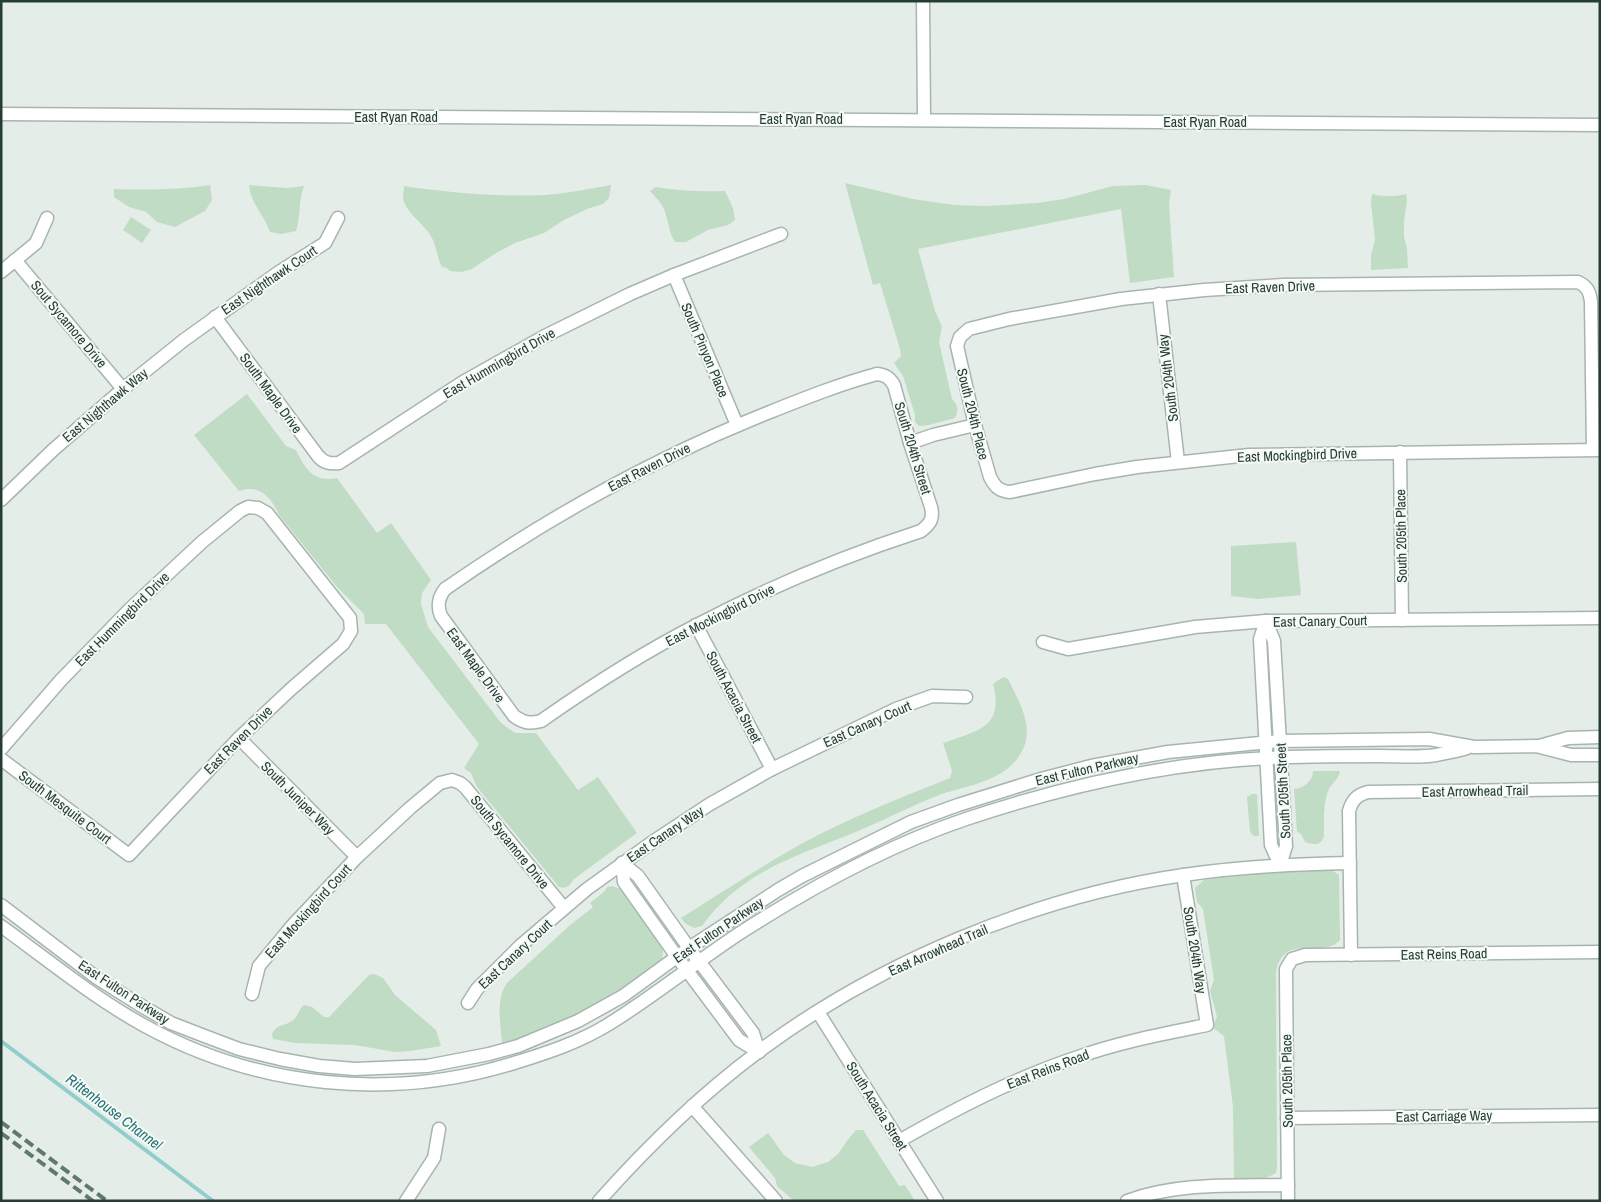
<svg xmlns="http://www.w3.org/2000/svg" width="1601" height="1202" font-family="'Archivo Narrow',sans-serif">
<rect width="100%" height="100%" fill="#e5ede8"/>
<g fill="#c0dcc4">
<path d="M 845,183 L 913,199 L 954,205 L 987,206 L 1037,203 L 1064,199 L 1113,186 L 1145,185 L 1171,190 L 1169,204 L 1174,277 L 1130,283 L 1121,209 L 918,249 L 935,311 L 942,327 L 939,342 L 952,399 C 958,406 959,409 955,418 L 929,425 L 919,426 L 915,422 L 915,415 L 903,376 L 894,363 L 901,356 L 900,349 L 880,283 L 873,285 Z"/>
<path d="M 210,185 L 212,200 L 205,211 L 175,227 L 157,222 L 146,212 L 129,207 L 114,197 L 114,189 C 146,190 178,190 210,185 Z"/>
<path d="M 249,185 L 287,188 L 304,186 C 298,202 301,216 296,231 L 281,234 L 270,232 C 264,215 250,202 249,185 Z"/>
<path d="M 611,185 L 609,198 L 603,204 L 587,209 L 564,220 L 544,233 L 515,243 L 496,253 L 472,269 L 462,272 L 450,271 L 447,268 L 442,267 C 437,258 437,249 433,240 C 426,225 410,217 404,202 C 402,197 404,191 404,186 C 451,193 499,197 546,195 C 568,193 589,189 611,185 Z"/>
<path d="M 656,187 C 679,191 701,192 725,191 L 733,208 L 735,220 L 728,225 L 708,230 L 686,242 L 675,242 C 668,232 669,219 663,207 C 660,201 654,196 650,191 Z"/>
<path d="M 1372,194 C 1384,197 1394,197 1406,194 L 1407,200 L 1404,222 L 1404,237 L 1407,248 L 1408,268 L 1371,270 L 1371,255 L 1375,240 L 1371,203 Z"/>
<path d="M 131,217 L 151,230 L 142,243 L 123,230 Z"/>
<path d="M 247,394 L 286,446 L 296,450 C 305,469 314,483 337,478 L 377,533 L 391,523 L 431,580 L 422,593 L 421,604 L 428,627 L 501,723 L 515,733 L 536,733 L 578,790 L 598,777 L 637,833 L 574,879 C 569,886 567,889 559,887 L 477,787 L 471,773 L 464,768 L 479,744 L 386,624 L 365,624 L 364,614 L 338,588 L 279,515 C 271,497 260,484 239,491 L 194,435 Z"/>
<path d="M 1296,542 L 1301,595 L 1258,599 L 1231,596 L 1231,546 Z"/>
<path d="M 1003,677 L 1008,679 C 1019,702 1036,728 1021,753 C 1005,781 969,785 942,794 C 913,805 886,819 858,831 C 798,856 742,870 702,926 L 694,928 L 686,924 L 681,918 C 721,893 760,867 801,844 C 849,818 900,798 950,778 L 952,771 L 943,743 C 976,731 1005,728 993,684 Z"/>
<path d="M 1313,771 L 1340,771 C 1339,780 1331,783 1328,791 C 1323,805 1324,821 1324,836 C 1321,846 1314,845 1305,842 L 1301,834 L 1297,832 L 1294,789 C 1304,788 1313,781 1313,771 Z"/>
<path d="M 1252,794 L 1257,794 L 1259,836 L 1254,836 L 1250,832 L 1247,797 Z"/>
<path d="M 1313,871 L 1333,871 L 1339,875 L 1340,940 C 1322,960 1284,931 1276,972 L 1277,1167 L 1276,1173 L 1266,1178 L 1234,1178 L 1233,1107 L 1224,1036 L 1212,1027 L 1217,1017 L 1210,991 L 1214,980 L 1203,909 L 1197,902 L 1195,888 L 1204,880 L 1263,873 Z"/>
<path d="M 612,886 L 623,890 L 663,946 C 663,950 663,955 662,958 C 659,965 648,972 642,976 C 598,1007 553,1027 502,1044 C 501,1024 495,1000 507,983 L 569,926 L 593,907 L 590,903 L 605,891 L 607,887 Z"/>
<path d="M 374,974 L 383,978 L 395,995 L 436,1030 L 441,1046 L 410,1051 L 395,1052 L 355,1045 L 295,1043 L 273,1039 L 272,1034 C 278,1023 283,1027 292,1021 C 298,1017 298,1010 304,1005 L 312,1007 L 324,1017 L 329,1017 L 369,975 Z"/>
<path d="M 856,1130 L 863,1130 L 899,1186 L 905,1185 L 915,1201 L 794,1201 L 777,1186 L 775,1178 L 749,1147 L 768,1133 L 784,1155 L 795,1163 L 812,1167 L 828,1162 L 839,1153 L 846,1142 Z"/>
</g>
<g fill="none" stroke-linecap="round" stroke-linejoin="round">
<path stroke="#92cdcd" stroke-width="4" d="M 1,1041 L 213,1201"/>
<defs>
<g id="minor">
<path d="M 923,1 L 924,119"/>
<path d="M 1,114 L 1600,125"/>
<path d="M 15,260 L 123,389"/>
<path d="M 1,272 L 36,243 L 47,218"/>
<path d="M 674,275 L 737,425"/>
<path d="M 1159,294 L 1178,462"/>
<path d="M 215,317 L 318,456 C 324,463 330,464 339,463 L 463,382 L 545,336 L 630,294 L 674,275 L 781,234"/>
<path d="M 877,374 C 885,375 889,377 894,385 L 910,443 L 931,507 C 934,519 930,524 921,531 C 844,556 769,587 697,625 C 642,653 591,686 541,721 C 530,724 524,723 514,716 L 441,616 C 437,606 438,598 445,589 C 547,518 654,458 770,412 C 805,398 840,384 877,374 Z"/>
<path d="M 910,443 L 933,435 L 975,425"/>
<path d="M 1593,450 L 1591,302 C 1590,292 1587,286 1578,282 L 1284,285 L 1204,290 L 1121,299 L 1009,319 L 969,329 L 960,337 L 957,346 L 975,425 L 990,477 C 995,487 999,491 1010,492 L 1095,474 L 1137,467 L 1249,455 L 1600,450"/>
<path d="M 1400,452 L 1402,620"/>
<path d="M 1,500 L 53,450 L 123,389 L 184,340 L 279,272 L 325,243 L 338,218"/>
<path d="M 1266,621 L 1260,639 L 1271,845 L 1280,865"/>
<path d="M 1266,621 L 1274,641 L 1286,846 L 1280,865"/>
<path d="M 696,625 L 772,769"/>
<path d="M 1043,642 L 1068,649 L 1195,627 L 1266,621 L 1600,618"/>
<path d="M 239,738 L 357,857"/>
<path d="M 1539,746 L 1568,738 L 1600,737"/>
<path d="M 1,749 L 61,680 L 130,609 L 202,542 L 240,511 L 248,507 L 258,508 L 267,513 L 350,618 L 351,631 L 343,644 L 291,689 L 239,738 L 129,855 L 1,759"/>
<path d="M 622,863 L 624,882 L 677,957 L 739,1040 L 759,1052"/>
<path d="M 622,863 L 638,876 L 689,948 L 753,1033 L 759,1052"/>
<path d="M 1,905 L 97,978 L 140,1005 L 171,1023 L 202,1035 L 239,1049 L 280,1059 L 319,1066 L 355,1069 L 427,1066 L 489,1054 L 518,1046 L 578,1021 L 623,996 L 689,948 L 778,890 L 802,876 L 911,822 L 958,805 L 1041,779 L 1091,766 L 1168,752 L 1280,741 L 1429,739 L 1474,747 L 1536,746 L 1571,755 L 1600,755"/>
<path d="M 1,926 C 48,960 94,998 145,1026 C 258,1088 391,1101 514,1063 C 547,1053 580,1042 609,1024 C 654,996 696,962 740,933 C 810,888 886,846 966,819 C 1065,786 1165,763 1269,758 C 1306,756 1343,756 1380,756 C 1399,756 1418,758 1436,755 C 1446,753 1457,751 1467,748"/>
<path d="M 1351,955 L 1349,811 C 1352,800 1357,795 1368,792 L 1600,789"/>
<path d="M 252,994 L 259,966 L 292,926 L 357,857 L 410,808 L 440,783 L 452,780 L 460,783 L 465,787 L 564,908"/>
<path d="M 468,1003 L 477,989 L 520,946 L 587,889 L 651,843 L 710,804 L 772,769 L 896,709 L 932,696 L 966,697"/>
<path d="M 818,1012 L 937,1201"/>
<path d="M 692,1106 L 776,1201"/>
<path d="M 1287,1118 L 1600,1115"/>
<path d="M 899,1141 C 957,1108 1015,1078 1078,1057 C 1120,1042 1163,1034 1207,1025 L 1183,875"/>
<path d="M 406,1201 L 434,1158 L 439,1129"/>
<path d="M 599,1201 C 647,1147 699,1096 758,1052 C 877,963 1036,896 1184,875 C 1239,867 1294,864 1350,863"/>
<path d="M 1127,1201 C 1178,1182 1235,1186 1288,1185"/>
<path d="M 1288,1201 L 1286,974 L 1286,969 L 1292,959 L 1305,955 L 1600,952"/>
</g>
</defs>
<use href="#minor" stroke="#a8b5ae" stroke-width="15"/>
<use href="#minor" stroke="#fff" stroke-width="12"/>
<g stroke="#60796f" stroke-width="4" stroke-dasharray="10 5" stroke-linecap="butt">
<path d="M 1,1122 L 107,1201"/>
<path d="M 1,1133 L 93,1201"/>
</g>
</g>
<g text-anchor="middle" stroke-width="4" stroke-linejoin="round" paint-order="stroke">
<g font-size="14" fill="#253e34" stroke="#f6faf7">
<text x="396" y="122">East Ryan Road</text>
<text x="801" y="124">East Ryan Road</text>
<text x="1205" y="127">East Ryan Road</text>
<text transform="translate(269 280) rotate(-34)" y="5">East Nighthawk Court</text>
<text transform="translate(1270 287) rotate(-2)" y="5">East Raven Drive</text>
<text transform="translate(69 324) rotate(50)" y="5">Sout Sycamore Drive</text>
<text transform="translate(705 350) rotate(67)" y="5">South Pinyon Place</text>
<text transform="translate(499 363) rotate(-30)" y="5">East Hummingbird Drive</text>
<text transform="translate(1168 378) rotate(-97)" y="5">South 204th Way</text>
<text transform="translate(271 393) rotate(54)" y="5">South Maple Drive</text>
<text transform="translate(105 405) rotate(-40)" y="5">East Nighthawk Way</text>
<text transform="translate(973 414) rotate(76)" y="5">South 204th Place</text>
<text transform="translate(913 448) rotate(73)" y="5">South 204th Street</text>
<text transform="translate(1297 455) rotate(-2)" y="5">East Mockingbird Drive</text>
<text transform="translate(649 467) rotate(-27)" y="5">East Raven Drive</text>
<text transform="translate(1401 536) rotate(-91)" y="5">South 205th Place</text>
<text transform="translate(720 615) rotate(-27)" y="5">East Mockingbird Drive</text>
<text transform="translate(122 619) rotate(-45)" y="5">East Hummingbird Drive</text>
<text transform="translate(1320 621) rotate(-1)" y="5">East Canary Court</text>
<text transform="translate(476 665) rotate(54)" y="5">East Maple Drive</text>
<text transform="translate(734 697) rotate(62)" y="5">South Acacia Street</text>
<text transform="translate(867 724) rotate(-24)" y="5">East Canary Court</text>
<text transform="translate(238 740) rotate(-45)" y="5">East Raven Drive</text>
<text transform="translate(1087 769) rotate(-13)" y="5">East Fulton Parkway</text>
<text transform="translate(1283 791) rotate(-93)" y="5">South 205th Street</text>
<text transform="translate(1475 791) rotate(-1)" y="5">East Arrowhead Trail</text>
<text transform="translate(298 798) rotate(45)" y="5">South Juniper Way</text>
<text transform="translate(65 807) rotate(37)" y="5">South Mesquite Court</text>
<text transform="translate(665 834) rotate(-34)" y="5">East Canary Way</text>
<text transform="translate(510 842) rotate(51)" y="5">South Sycamore Drive</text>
<text transform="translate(308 911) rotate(-48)" y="5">East Mockingbird Court</text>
<text transform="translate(718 930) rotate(-34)" y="5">East Fulton Parkway</text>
<text transform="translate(938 950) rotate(-24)" y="5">East Arrowhead Trail</text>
<text transform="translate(1195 950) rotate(81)" y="5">South 204th Way</text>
<text transform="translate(515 954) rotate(-43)" y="5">East Canary Court</text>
<text transform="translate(1444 954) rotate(-1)" y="5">East Reins Road</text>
<text transform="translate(124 992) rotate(33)" y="5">East Fulton Parkway</text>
<text transform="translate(1048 1069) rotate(-21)" y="5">East Reins Road</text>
<text transform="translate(1287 1081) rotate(-91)" y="5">South 205th Place</text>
<text transform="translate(877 1106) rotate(58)" y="5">South Acacia Street</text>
<text transform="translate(1444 1116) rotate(-1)" y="5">East Carriage Way</text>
</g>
<g font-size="15" font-style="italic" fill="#247376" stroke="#f6faf7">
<text transform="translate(114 1112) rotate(37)" y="5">Rittenhouse Channel</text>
</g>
</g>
<rect width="1601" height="1202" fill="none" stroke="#253e34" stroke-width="5"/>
</svg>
